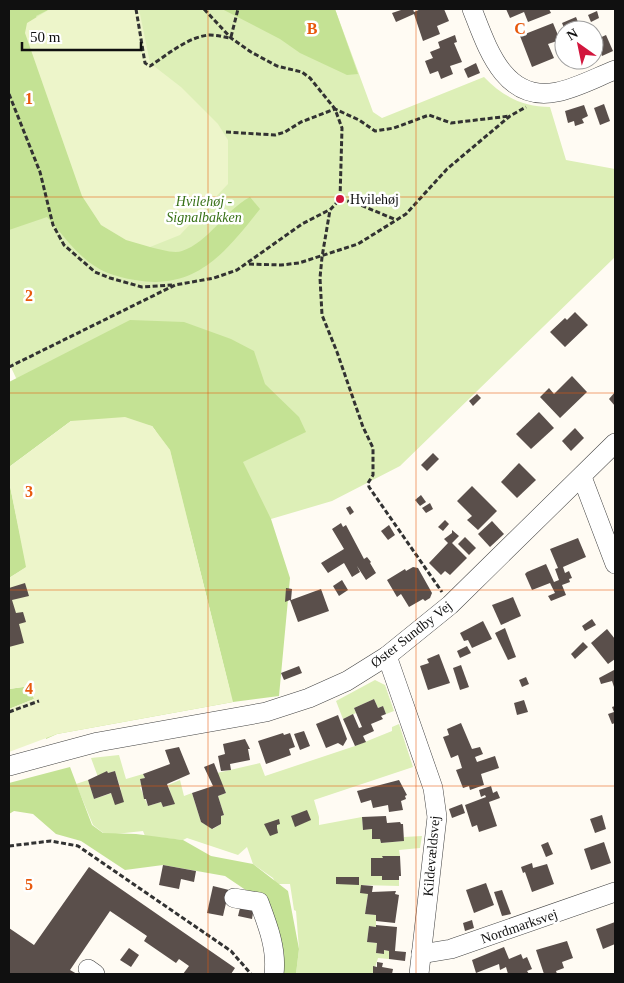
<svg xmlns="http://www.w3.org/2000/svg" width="624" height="983" font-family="Georgia,serif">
<rect width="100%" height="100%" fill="#fffbf3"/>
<g fill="#ddefb7">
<path d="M 9,9 L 335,9 L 373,112 L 382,118 L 484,77 C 502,96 523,107 550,107 L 566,160 L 615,169 L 615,257 L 400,466 L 332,501 L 271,519 L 198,553 L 143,394 L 16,378 L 9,363 Z"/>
<path d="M 375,680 L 385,685 L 394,711 L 386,714 L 383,706 L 378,708 L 374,699 L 354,708 L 356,713 L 343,719 L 336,701 Z"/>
<path d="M 399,724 L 413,767 L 314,800 L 319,817 L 319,825 L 362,817 L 363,830 L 372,829 L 372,839 L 380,839 L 381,843 L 404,841 L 404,837 L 422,836 L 420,848 L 399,850 L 400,856 L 383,856 L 382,880 L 399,880 L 399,886 L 362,885 L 368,894 L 365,914 L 376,915 L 376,927 L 369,926 L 367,942 L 377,943 L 376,953 L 384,954 L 384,950 L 389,951 L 389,959 L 378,958 L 373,974 L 296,974 L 299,949 L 296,911 L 294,910 L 290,884 L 276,884 L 273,878 L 253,864 L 247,847 L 238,855 L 187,838 L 183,840 L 145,836 L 143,831 L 106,835 L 93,825 L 76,784 L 88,780 L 94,799 L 121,790 L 115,771 L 108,773 L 107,771 L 98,777 L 91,758 L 119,755 L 126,779 L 143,774 L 145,778 L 140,780 L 142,786 L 140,787 L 148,806 L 161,802 L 163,807 L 174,804 L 168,785 L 180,780 L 184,796 L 192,793 L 201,822 L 213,829 L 221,824 L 221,816 L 224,815 L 218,796 L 226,793 L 217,773 L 260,763 L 265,776 L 355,746 L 392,731 L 392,727 Z"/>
</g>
<g fill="#c4e294">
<path d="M 9,9 L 50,9 L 36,16 L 150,247 C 159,249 174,254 182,251 C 209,242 224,211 250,197 L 260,209 C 226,252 196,291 135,280 C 115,277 98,271 83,257 C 70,246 59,230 47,217 L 9,230 Z"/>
<path d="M 222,9 L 335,9 L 358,74 L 347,75 L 300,53 L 280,39 Z"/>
<path d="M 130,320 L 184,322 L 231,339 L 254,351 L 265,384 L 299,417 L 306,432 L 243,462 L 271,519 L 290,578 L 279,696 L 233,702 L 57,734 L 46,739 L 43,699 L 230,691 L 170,450 L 152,426 L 71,421 L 9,467 L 9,382 Z"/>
<path d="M 9,481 L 27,567 L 9,578 Z"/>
<path d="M 30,686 L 34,699 L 9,709 L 9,689 Z"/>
<path d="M 70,767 L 92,825 L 103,833 L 136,834 L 183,840 L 211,856 L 253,864 L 288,891 L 299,949 L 296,974 L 278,974 L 256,897 L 225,876 L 163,865 L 125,870 L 81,841 L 56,834 L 33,814 L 14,811 L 9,814 L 9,783 Z"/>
</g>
<g fill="#edf5ca">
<path d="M 50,9 L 139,9 L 150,63 L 181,87 L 218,124 L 228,140 L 228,184 L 180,235 L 150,247 L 126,240 L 101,225 L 82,196 L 25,33 L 27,23 Z"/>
<path d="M 125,417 L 152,426 L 170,450 L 233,702 L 57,734 L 9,752 L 9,709 L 34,699 L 30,686 L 9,689 L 9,578 L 26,567 L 9,481 L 9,467 L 71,421 Z"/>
</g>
<g fill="#5a4f4b">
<path d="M 404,9 L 413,9 L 414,12 L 421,9 L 444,9 L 449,21 L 437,26 L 440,34 L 423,41 L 414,14 L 396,22 L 392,13 Z"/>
<path d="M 506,9 L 549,9 L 551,13 L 528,22 L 524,12 L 510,18 Z"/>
<path d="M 597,11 L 599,18 L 591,22 L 588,15 Z"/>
<path d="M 576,17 L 580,27 L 565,30 L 562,23 Z"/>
<path d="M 553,23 L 560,40 L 548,44 L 554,58 L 532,67 L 520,36 Z"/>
<path d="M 455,35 L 457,42 L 454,43 L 462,62 L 450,66 L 453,74 L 441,79 L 438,71 L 430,74 L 425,61 L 433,58 L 430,52 L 440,48 L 438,42 Z"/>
<path d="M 606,35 L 613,51 L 602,56 L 595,40 Z"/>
<path d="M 476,63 L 480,73 L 468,78 L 464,69 Z"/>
<path d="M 604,104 L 610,121 L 600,125 L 594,108 Z"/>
<path d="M 584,105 L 588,116 L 582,119 L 584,123 L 575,126 L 574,121 L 568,123 L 565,111 Z"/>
<path d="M 575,312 L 588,325 L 565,347 L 550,332 L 565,318 L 567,320 Z"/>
<path d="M 572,376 L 587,392 L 560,418 L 540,397 L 549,388 L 554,394 Z"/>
<path d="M 615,392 L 615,406 L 609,399 Z"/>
<path d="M 477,394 L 481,398 L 473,406 L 469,401 Z"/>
<path d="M 539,412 L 554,428 L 531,449 L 516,434 Z"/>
<path d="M 575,428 L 584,438 L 571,451 L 562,441 Z"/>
<path d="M 433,453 L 439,459 L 427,471 L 421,465 Z"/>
<path d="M 519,463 L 536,480 L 517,498 L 501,482 Z"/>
<path d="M 472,486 L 497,511 L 478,530 L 467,520 L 472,516 L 457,501 Z"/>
<path d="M 421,495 L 426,502 L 420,506 L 415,500 Z"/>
<path d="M 430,503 L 433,509 L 426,513 L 422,508 Z"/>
<path d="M 350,506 L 354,512 L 350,515 L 346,508 Z"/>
<path d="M 445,520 L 449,524 L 443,531 L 438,527 Z"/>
<path d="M 492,521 L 504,534 L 490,547 L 478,534 Z"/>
<path d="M 341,523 L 343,527 L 346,525 L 364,559 L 367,557 L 371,562 L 370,563 L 376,573 L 366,580 L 357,566 L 360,572 L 352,577 L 344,563 L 328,573 L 321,563 L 344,549 L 332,529 Z"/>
<path d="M 389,525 L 395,535 L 388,540 L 381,531 Z"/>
<path d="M 452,530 L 459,536 L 452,543 L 467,558 L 450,575 L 445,571 L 441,575 L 429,563 L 448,543 L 444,539 L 452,533 Z"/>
<path d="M 465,537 L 476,548 L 469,555 L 458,544 Z"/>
<path d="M 578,538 L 586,557 L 563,567 L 565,573 L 569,571 L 572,578 L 569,579 L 570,582 L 562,585 L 566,595 L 551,601 L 548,596 L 555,593 L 550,583 L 532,590 L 525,574 L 527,572 L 546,564 L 554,582 L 559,580 L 555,569 L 558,568 L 550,549 Z"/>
<path d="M 413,567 L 418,568 L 432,593 L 430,598 L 425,601 L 423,599 L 409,607 L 401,594 L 397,597 L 387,580 L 405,569 L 406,571 Z"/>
<path d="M 342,580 L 348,590 L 339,596 L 333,586 Z"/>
<path d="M 25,583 L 29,596 L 12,600 L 16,613 L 23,612 L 26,622 L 19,624 L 24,643 L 9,647 L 9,588 Z"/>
<path d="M 286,588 L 292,589 L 291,600 L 321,589 L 329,611 L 298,622 L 290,600 L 285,602 Z"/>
<path d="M 513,597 L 521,616 L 501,625 L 492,605 Z"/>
<path d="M 592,619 L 596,625 L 585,631 L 582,626 Z"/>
<path d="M 483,621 L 492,639 L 472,648 L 468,640 L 464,641 L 460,633 Z"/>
<path d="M 505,628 L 516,657 L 508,660 L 495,633 Z"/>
<path d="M 607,629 L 615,639 L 615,659 L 608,664 L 591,643 Z"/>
<path d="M 583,642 L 588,647 L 575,659 L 571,654 Z"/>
<path d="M 467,646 L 471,653 L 460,658 L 457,651 Z"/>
<path d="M 439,654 L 450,683 L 428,690 L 420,666 L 429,663 L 427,659 Z"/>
<path d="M 461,665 L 469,687 L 460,690 L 453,668 Z"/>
<path d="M 299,666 L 302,673 L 284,680 L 281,673 Z"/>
<path d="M 614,670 L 615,673 L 615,690 L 612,681 L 601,684 L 599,678 Z"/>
<path d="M 526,677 L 529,684 L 522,687 L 519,680 Z"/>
<path d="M 374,699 L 378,708 L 383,706 L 386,714 L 381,716 L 383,719 L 371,724 L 374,731 L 363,736 L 366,742 L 355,746 L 343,719 L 353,714 L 359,728 L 362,727 L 354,708 Z"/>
<path d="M 524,700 L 528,712 L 517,715 L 514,703 Z"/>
<path d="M 615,706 L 615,723 L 612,724 L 608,714 L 614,712 L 612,707 Z"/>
<path d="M 338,715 L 347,739 L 343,746 L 338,743 L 326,748 L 316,724 Z"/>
<path d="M 461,723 L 472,749 L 480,747 L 483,754 L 475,757 L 477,762 L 495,756 L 499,768 L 481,774 L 484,785 L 470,790 L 469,786 L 463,788 L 456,770 L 462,768 L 458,755 L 451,758 L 443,737 L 449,735 L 447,729 Z"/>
<path d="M 304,731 L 310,746 L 300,750 L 294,734 Z"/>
<path d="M 283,733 L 284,735 L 290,733 L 295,747 L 289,749 L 291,755 L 266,764 L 258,741 Z"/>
<path d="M 245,739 L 250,749 L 248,749 L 250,760 L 230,764 L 231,770 L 221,771 L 218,756 L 225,754 L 223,744 Z"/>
<path d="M 179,747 L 190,774 L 167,784 L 175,804 L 163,807 L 161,802 L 148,806 L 146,799 L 144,799 L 140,779 L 145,778 L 143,774 L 170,764 L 165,750 Z"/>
<path d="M 214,763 L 226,793 L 218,796 L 224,815 L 221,816 L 221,824 L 212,829 L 201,822 L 192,793 L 213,786 L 204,767 Z"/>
<path d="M 107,771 L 108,773 L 115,771 L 124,802 L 115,805 L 111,793 L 94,799 L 88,780 Z"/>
<path d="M 399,780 L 407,795 L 405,796 L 406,799 L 401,801 L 403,810 L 389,812 L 388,805 L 373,808 L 371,800 L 361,803 L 357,791 Z"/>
<path d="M 491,786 L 493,793 L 497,791 L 500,798 L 489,802 L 497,826 L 479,832 L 477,825 L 472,827 L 465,805 L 486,797 L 485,795 L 481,797 L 479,790 Z"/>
<path d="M 462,804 L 465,813 L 452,818 L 449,809 Z"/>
<path d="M 307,810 L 311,820 L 295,827 L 291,816 Z"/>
<path d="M 602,815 L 606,829 L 595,833 L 590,819 Z"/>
<path d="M 386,816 L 387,823 L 400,822 L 401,824 L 403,824 L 404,841 L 381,843 L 380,839 L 372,839 L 372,829 L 363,830 L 362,817 Z"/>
<path d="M 279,819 L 280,824 L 277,825 L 277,828 L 278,833 L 270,836 L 264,824 Z"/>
<path d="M 548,842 L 553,854 L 546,857 L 541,845 Z"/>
<path d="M 604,842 L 611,863 L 591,870 L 584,849 Z"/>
<path d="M 382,856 L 400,856 L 401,876 L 399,876 L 399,880 L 382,880 L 382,876 L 371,876 L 371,858 L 383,858 Z"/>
<path d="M 532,863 L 533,868 L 547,864 L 554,884 L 532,892 L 525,872 L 523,873 L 521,867 Z"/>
<path d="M 163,865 L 196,871 L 194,882 L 181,879 L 179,889 L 159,885 Z"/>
<path d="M 89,867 L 235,968 L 231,974 L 183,974 L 189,966 L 179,959 L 176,963 L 144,941 L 147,936 L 110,911 L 70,970 L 77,974 L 9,974 L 9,928 L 34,945 Z"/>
<path d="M 336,877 L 359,877 L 359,885 L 336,884 Z"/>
<path d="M 486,883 L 494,905 L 474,913 L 466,890 Z"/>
<path d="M 361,885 L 373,886 L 372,892 L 396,891 L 395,894 L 399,895 L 395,923 L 376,921 L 376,915 L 365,914 L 368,894 L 360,893 Z"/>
<path d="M 213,886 L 229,890 L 223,916 L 207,913 Z"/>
<path d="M 502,890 L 511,914 L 502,916 L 494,892 Z"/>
<path d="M 241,904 L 254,907 L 252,919 L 238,916 Z"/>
<path d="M 472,920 L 474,928 L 465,931 L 463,923 Z"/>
<path d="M 615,922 L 615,944 L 603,949 L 596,929 Z"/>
<path d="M 376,925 L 397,927 L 395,951 L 406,952 L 405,961 L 389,959 L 389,951 L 384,950 L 384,954 L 376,953 L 377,943 L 367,942 L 369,926 L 376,927 Z"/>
<path d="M 567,941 L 573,958 L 562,962 L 564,968 L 556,971 L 557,974 L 544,974 L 536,950 Z"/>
<path d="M 504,947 L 509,959 L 521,954 L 523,959 L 527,957 L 532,969 L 527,971 L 529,974 L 508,974 L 506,967 L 500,970 L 499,964 L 476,973 L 472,960 Z"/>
<path d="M 129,948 L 139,955 L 131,967 L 120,960 Z"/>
<path d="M 377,962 L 383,963 L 382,967 L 393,969 L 392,974 L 373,974 L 373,966 L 377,967 Z"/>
</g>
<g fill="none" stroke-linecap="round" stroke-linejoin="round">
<defs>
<g id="minor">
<path d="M 472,9 C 487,47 504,103 557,92 C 577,88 597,77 615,70"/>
<path d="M 582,477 L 615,564"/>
<path d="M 387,656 L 433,788 L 437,817 L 419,974"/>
<path d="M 9,766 L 98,742 L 266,712 L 309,698 L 347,681 L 387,656 L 450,605 L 615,443"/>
<path d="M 234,898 L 259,902 C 268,926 277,949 274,974"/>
<path d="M 421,954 L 451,949 L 615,892"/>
<path d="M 88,969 L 95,974"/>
</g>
</defs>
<use href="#minor" stroke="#434343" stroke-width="20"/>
<g stroke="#323232" stroke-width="3" stroke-dasharray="5 2.5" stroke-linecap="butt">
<path d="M 136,9 L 145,63 L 150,66 C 167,55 189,36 210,35 C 217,35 224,37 230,38"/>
<path d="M 204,9 L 231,38 L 251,52 L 277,66 L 302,72 L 310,78 L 335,109 L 342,128 L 340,199 L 330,210 L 322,257 L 320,278 L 322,315 L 337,352 L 363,427 L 373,448 L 373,475 L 368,483 L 369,487 L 442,592"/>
<path d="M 231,37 L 238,9"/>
<path d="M 9,94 L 40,172 L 53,225 L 64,245 L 95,272 L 110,278 L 142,287 L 172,285"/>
<path d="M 226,132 L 275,135 L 285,132 L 301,122 L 335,109 L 359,120 L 375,131 L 394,128 L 429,115 L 451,123 L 510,116"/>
<path d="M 340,199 L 358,204 L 394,219"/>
<path d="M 249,264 L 281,265 L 299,263 L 358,244 L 406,214 L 447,169 L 510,116 L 526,107"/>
<path d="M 9,367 L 175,285 L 214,278 L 237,270 L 302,224 L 329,210"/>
<path d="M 9,712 L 39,701"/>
<path d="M 9,846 L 51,841 L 78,846 L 231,951 L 251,974"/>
</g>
<use href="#minor" stroke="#fff" stroke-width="19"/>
</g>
<path fill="none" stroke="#e8590c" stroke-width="1" stroke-opacity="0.55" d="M 208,9 L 208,974M 416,9 L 416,974M 9,197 L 615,197M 9,393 L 615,393M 9,590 L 615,590M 9,786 L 615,786"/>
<circle fill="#d2163d" stroke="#fff" stroke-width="2" cx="340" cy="199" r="5"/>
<g text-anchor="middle" stroke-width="5" stroke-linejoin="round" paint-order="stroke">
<g font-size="14" fill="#101010" stroke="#fff" text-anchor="start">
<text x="350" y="204">Hvilehøj</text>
</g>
<g font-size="14" font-style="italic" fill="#387117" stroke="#fff">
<text x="204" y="206">Hvilehøj -<tspan x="204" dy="16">Signalbakken</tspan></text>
</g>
<g font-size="14" fill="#101010" stroke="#fff">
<text transform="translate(411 634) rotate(-38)" y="5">Øster Sundby Vej</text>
<text transform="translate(431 856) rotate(-85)" y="5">Kildevældsvej</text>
<text transform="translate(519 926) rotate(-19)" y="5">Nordmarksvej</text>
</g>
</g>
<g font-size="16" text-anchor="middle" font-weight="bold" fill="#e8590c" stroke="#fff" stroke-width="5" stroke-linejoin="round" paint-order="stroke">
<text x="312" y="34">B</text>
<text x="520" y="34">C</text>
<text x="29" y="104">1</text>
<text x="29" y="301">2</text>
<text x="29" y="497">3</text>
<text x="29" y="694">4</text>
<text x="29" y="890">5</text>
</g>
<rect width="624" height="983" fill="none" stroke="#101010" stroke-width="20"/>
<g transform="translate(579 45) rotate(327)"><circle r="24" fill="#ffffff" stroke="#9f9f9f"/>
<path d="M0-4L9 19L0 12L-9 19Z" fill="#d2163d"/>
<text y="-8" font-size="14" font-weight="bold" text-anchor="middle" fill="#101010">N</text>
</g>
<path d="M22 42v8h119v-8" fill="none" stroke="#101010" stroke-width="2.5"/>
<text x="30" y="42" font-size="15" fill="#101010" stroke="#ffffff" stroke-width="4" paint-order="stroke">50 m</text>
</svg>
